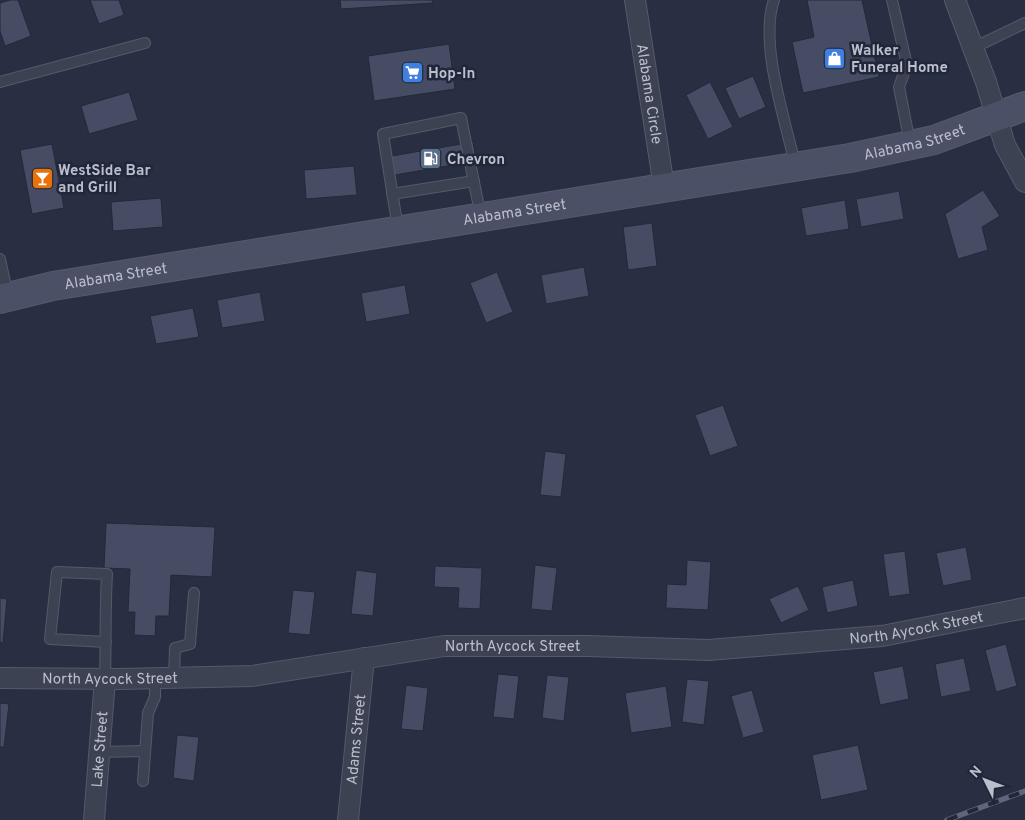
<svg xmlns="http://www.w3.org/2000/svg" width="1025" height="820" font-family="Overpass,sans-serif">
<rect width="100%" height="100%" fill="#282f43"/>
<g fill="#454c63" stroke="#23293a">
<path d="M 10,0 L 18,0 L 31,36 L 5,46 L 0,31 L 0,3 Z"/>
<path d="M 90,0 L 119,0 L 124,15 L 99,24 Z"/>
<path d="M 340,0 L 432,0 L 433,3 L 341,9 Z"/>
<path d="M 807,0 L 862,0 L 879,77 L 803,93 L 792,42 L 814,37 Z"/>
<path d="M 449,44 L 455,89 L 374,101 L 368,56 Z"/>
<path d="M 753,76 L 766,107 L 739,119 L 725,88 Z"/>
<path d="M 710,82 L 733,127 L 708,139 L 686,95 Z"/>
<path d="M 129,92 L 138,120 L 89,134 L 81,106 Z"/>
<path d="M 473,142 L 476,161 L 389,176 L 386,157 Z"/>
<path d="M 52,144 L 64,208 L 32,214 L 20,150 Z"/>
<path d="M 354,166 L 357,195 L 306,199 L 304,170 Z"/>
<path d="M 983,190 L 1000,216 L 982,227 L 988,250 L 958,259 L 945,214 Z"/>
<path d="M 899,191 L 904,219 L 861,227 L 856,199 Z"/>
<path d="M 161,198 L 163,227 L 113,231 L 111,202 Z"/>
<path d="M 845,200 L 849,229 L 806,236 L 801,208 Z"/>
<path d="M 652,223 L 657,266 L 628,270 L 623,227 Z"/>
<path d="M 584,267 L 589,296 L 546,304 L 541,275 Z"/>
<path d="M 497,272 L 513,312 L 486,323 L 470,283 Z"/>
<path d="M 405,285 L 410,314 L 366,322 L 361,293 Z"/>
<path d="M 260,292 L 265,321 L 222,328 L 217,300 Z"/>
<path d="M 193,308 L 199,337 L 156,344 L 150,316 Z"/>
<path d="M 723,405 L 738,446 L 710,456 L 695,415 Z"/>
<path d="M 545,451 L 566,454 L 561,497 L 540,495 Z"/>
<path d="M 106,523 L 215,527 L 212,577 L 171,575 L 169,616 L 156,616 L 155,636 L 134,635 L 135,612 L 128,612 L 130,569 L 104,568 Z"/>
<path d="M 966,547 L 972,580 L 943,586 L 936,553 Z"/>
<path d="M 905,551 L 910,594 L 889,597 L 883,554 Z"/>
<path d="M 687,560 L 711,562 L 708,610 L 666,608 L 667,584 L 686,585 Z"/>
<path d="M 535,565 L 557,568 L 552,611 L 531,609 Z"/>
<path d="M 435,566 L 482,568 L 480,609 L 458,608 L 459,588 L 434,587 Z"/>
<path d="M 356,570 L 377,573 L 373,616 L 351,614 Z"/>
<path d="M 853,580 L 858,606 L 827,613 L 822,587 Z"/>
<path d="M 798,586 L 809,610 L 781,623 L 769,599 Z"/>
<path d="M 293,590 L 315,592 L 310,635 L 288,633 Z"/>
<path d="M 0,598 L 7,599 L 3,643 L 0,642 Z"/>
<path d="M 1006,644 L 1017,686 L 996,692 L 985,650 Z"/>
<path d="M 964,658 L 971,691 L 941,697 L 935,664 Z"/>
<path d="M 903,666 L 909,699 L 880,705 L 873,672 Z"/>
<path d="M 498,674 L 519,676 L 514,719 L 493,717 Z"/>
<path d="M 547,675 L 569,677 L 564,721 L 542,718 Z"/>
<path d="M 687,679 L 709,681 L 704,725 L 682,722 Z"/>
<path d="M 406,685 L 428,688 L 423,731 L 401,729 Z"/>
<path d="M 666,686 L 672,727 L 631,733 L 625,693 Z"/>
<path d="M 752,690 L 764,732 L 743,738 L 731,696 Z"/>
<path d="M 0,703 L 9,704 L 4,747 L 0,747 Z"/>
<path d="M 177,735 L 199,737 L 194,781 L 173,778 Z"/>
<path d="M 858,745 L 868,790 L 821,800 L 812,755 Z"/>
</g>
<g fill="none" stroke-linecap="round" stroke-linejoin="round">
<defs>
<g id="lane">
<path d="M 774,0 C 759,43 785,119 795,164"/>
<path d="M 892,0 L 907,65 L 899,87 L 910,143"/>
<path d="M 973,48 L 1025,23"/>
<path d="M 0,82 L 145,43"/>
<path d="M 392,194 L 474,181"/>
<path d="M 398,229 L 383,134 L 461,118 L 481,217"/>
<path d="M 0,259 L 8,296"/>
<path d="M 174,677 L 175,648 L 190,644 L 194,593"/>
<path d="M 105,679 C 106,644 105,609 107,574 L 57,572 L 50,639 L 106,642"/>
<path d="M 99,752 L 145,751"/>
<path d="M 143,781 L 148,713 L 155,697 L 155,678"/>
</g>
<g id="street">
<path id="s1" d="M 635,0 L 664,187"/>
<path d="M 955,0 L 986,82 L 1005,145 L 1025,182"/>
<path id="s2" d="M 0,678 L 120,679 L 252,676 L 444,646 L 588,646 L 708,650 L 882,636 L 1025,608"/>
<path id="s3" d="M 94,820 L 105,679"/>
<path id="s4" d="M 348,820 L 364,658"/>
</g>
<g id="secondary">
<path id="s5" d="M 0,299 L 53,286 L 850,158 L 934,140 L 1025,106"/>
</g>
</defs>
<use href="#lane" stroke="#555a6a" stroke-width="12"/>
<use href="#street" stroke="#555a6a" stroke-width="22"/>
<use href="#secondary" stroke="#555a6a" stroke-width="30"/>
<use href="#lane" stroke="#3d4253" stroke-width="10"/>
<use href="#street" stroke="#3d4253" stroke-width="20"/>
<use href="#secondary" stroke="#4b5066" stroke-width="28"/>
<defs>
<path id="rail" d="M 947,820 L 1025,791"/>
</defs>
<use href="#rail" stroke="#5f657a" stroke-width="5.5"/>
<use href="#rail" stroke="#212739" stroke-width="4" stroke-dasharray="11" stroke-linecap="butt"/>
</g>
<defs>
<symbol id="shop-square" viewBox="-11 -11 22 22"><rect x="-9" y="-9" width="18" height="18" rx="4" fill="#3f7fe0" stroke="#212739"/><path d="M-5-2.5h2.3a2.7 3.5 0 0 1 5.4 0H5L5.5 6h-11ZM-1.5-2.5h3a1.5 2.3 0 0 0-3 0Z" fill="#fff"/></symbol>
<symbol id="supermarket-square" viewBox="-11 -11 22 22"><rect x="-9" y="-9" width="18" height="18" rx="4" fill="#3f7fe0" stroke="#212739"/><path d="M-6-5.5h2.5l.6 2H6L4.5 2H-2.5L-4.4-4H-6ZM-1.5 3.2a1.3 1.3 0 1 0 .1 0ZM3 3.2a1.3 1.3 0 1 0 .1 0Z" fill="#fff"/></symbol>
<symbol id="fuel-square" viewBox="-11 -11 22 22"><rect x="-9" y="-9" width="18" height="18" rx="4" fill="#5c6f8a" stroke="#212739"/><path d="M-5.5-6h7V0h2V4h1.3V-2.5L3-4.5l.8-.8L6-3V5H2.5V1h-1V6h-7ZM-4.2-4.7v3.2H.2V-4.7Z" fill="#fff"/></symbol>
<symbol id="bar-square" viewBox="-11 -11 22 22"><rect x="-9" y="-9" width="18" height="18" rx="4" fill="#e8710a" stroke="#212739"/><path d="M-6-5H6L.8 .8V4.5H3.5V6h-7V4.5H-.8V.8Z" fill="#fff"/></symbol>
</defs>
<g fill-rule="evenodd">
<use href="#shop-square" x="822" y="46" width="25" height="25"/>
<use href="#supermarket-square" x="400" y="60" width="25" height="25"/>
<use href="#fuel-square" x="418" y="146" width="25" height="25"/>
<use href="#bar-square" x="30" y="166" width="25" height="25"/>
</g>
<g text-anchor="middle" stroke-width="5" stroke-linejoin="round" paint-order="stroke">
<g font-size="15" font-weight="bold" fill="#babecd" stroke="#212739" text-anchor="start">
<text x="851" y="55">Walker<tspan x="851" dy="17">Funeral Home</tspan></text>
<text x="428" y="78">Hop-In</text>
<text x="447" y="164">Chevron</text>
<text x="58" y="175">WestSide Bar<tspan x="58" dy="17">and Grill</tspan></text>
</g>
<g font-size="15" fill="#babecd" stroke="#212739">
<text dy="5" stroke="none"><textPath href="#s1" startOffset="95">Alabama Circle</textPath></text>
<text dy="5" stroke="none"><textPath href="#s5" startOffset="928">Alabama Street</textPath></text>
<text dy="5" stroke="none"><textPath href="#s5" startOffset="522">Alabama Street</textPath></text>
<text dy="5" stroke="none"><textPath href="#s5" startOffset="118">Alabama Street</textPath></text>
<text dy="5" stroke="none"><textPath href="#s2" startOffset="920">North Aycock Street</textPath></text>
<text dy="5" stroke="none"><textPath href="#s2" startOffset="515">North Aycock Street</textPath></text>
<text dy="5" stroke="none"><textPath href="#s2" startOffset="110">North Aycock Street</textPath></text>
<text dy="5" stroke="none"><textPath href="#s4" startOffset="81">Adams Street</textPath></text>
<text dy="5" stroke="none"><textPath href="#s3" startOffset="71">Lake Street</textPath></text>
</g>
</g>
<g transform="translate(985 780) rotate(312)" stroke="#212739" stroke-width="4" paint-order="stroke">
<path d="M0-4L9 19L0 12L-9 19Z" fill="#babecd"/>
<text y="-8" font-size="14" font-weight="bold" text-anchor="middle" fill="#babecd">N</text>
</g>
</svg>
